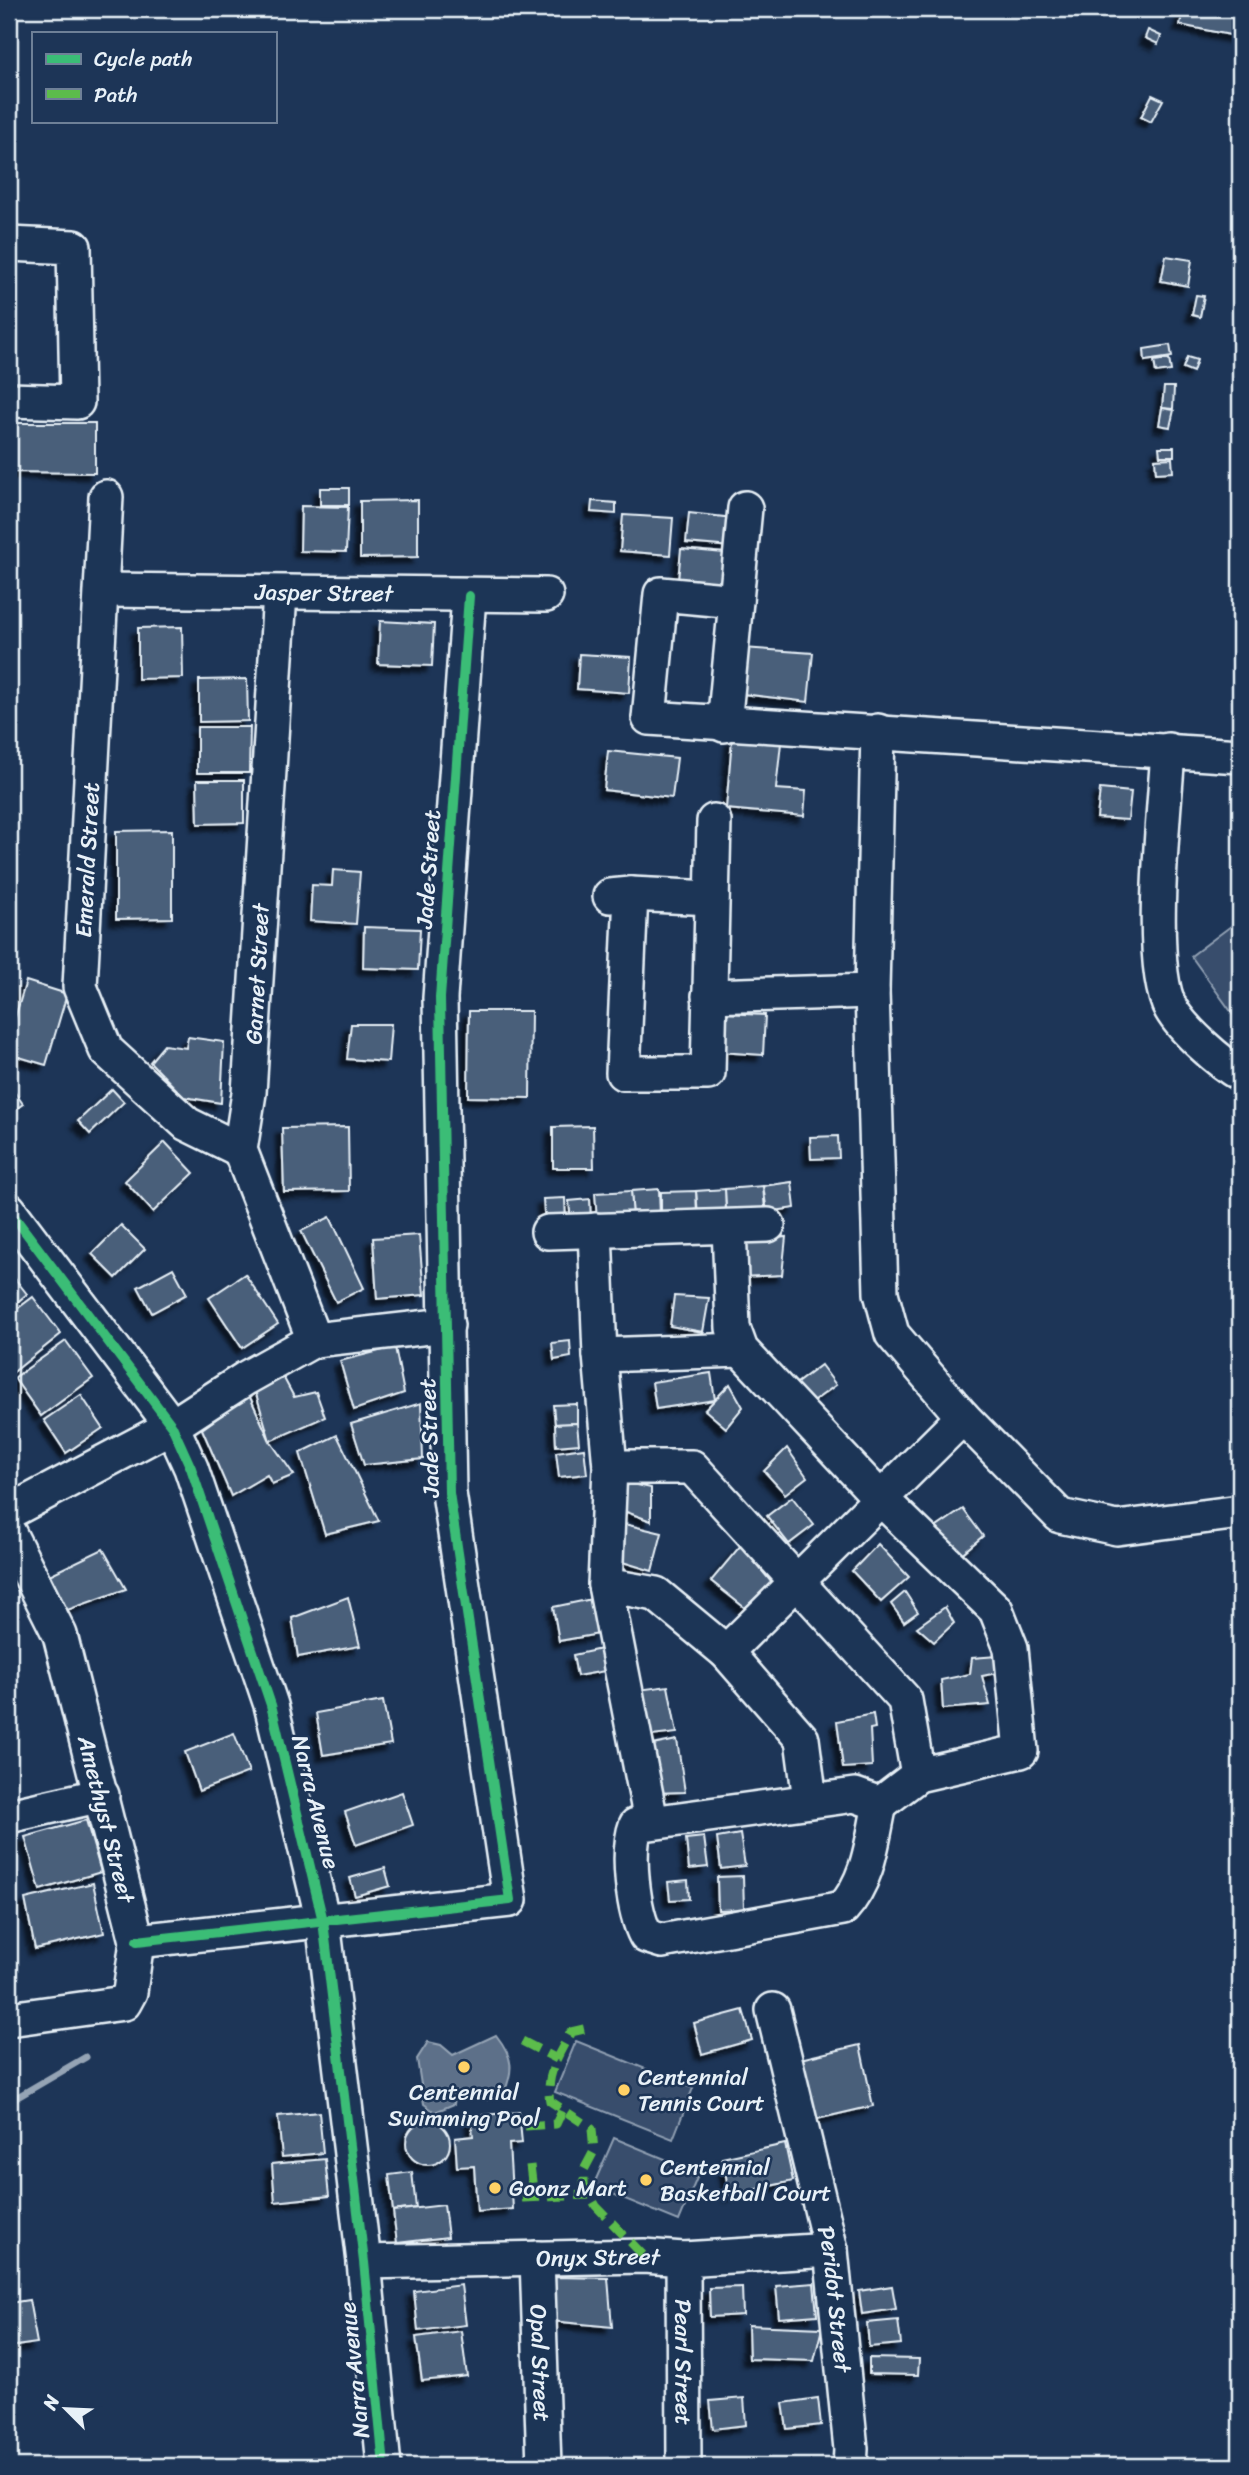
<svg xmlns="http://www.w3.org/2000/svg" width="1249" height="2475" font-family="Sriracha,sans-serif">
<defs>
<filter id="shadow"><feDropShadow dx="-6" dy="6" stdDeviation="2" flood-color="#0009"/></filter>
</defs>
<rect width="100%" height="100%" fill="#1d3557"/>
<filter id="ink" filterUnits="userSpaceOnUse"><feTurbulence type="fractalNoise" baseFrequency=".0143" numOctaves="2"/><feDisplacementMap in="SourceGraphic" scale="14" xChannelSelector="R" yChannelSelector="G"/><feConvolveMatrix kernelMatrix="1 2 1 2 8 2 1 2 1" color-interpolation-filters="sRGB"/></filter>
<g filter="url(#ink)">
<g fill="#374d6c" stroke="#909fb2" stroke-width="2">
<path d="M 1239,920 L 1240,921 L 1240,1024 L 1191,956 Z"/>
<path d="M 576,2041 L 693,2088 L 673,2139 L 555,2092 Z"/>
<path d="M 614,2138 L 699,2173 L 679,2221 L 593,2186 Z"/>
</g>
<path fill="#5d7089" stroke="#95a4b5" stroke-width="2" d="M 496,2035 C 514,2058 514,2070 503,2096 L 489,2100 L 456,2091 L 454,2104 L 435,2112 L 424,2104 L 417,2059 L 428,2042 L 441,2045 L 453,2055 Z"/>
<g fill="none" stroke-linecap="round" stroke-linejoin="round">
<path stroke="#95a4b5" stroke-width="7" d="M 9,2102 L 86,2057"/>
</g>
<g fill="#495e7a" stroke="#e8f1f8" stroke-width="2" filter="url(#shadow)">
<path d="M 1183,9 L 1240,9 L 1240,37 L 1180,25 Z"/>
<path d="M 1148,30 L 1161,36 L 1158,44 L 1145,38 Z"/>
<path d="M 1152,95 L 1163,100 L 1151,122 L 1141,117 Z"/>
<path d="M 1166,256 L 1192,260 L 1188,286 L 1161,281 Z"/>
<path d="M 1196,295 L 1204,296 L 1200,317 L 1192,315 Z"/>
<path d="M 1170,345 L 1172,357 L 1145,361 L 1144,349 Z"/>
<path d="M 1187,357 L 1197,360 L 1193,372 L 1183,368 Z"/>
<path d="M 1169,359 L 1171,371 L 1156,373 L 1154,361 Z"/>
<path d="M 1164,387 L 1174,387 L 1173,409 L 1162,408 Z"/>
<path d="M 1162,408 L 1174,410 L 1170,427 L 1159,425 Z"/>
<path d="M 9,423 L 95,423 L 95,473 L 9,472 Z"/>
<path d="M 1159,447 L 1174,447 L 1174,456 L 1160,456 Z"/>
<path d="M 1172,458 L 1173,472 L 1156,473 L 1155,459 Z"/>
<rect x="320" y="488" width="29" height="17"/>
<path d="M 418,500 L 418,557 L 360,558 L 360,501 Z"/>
<path d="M 592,501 L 616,503 L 616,514 L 591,512 Z"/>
<path d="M 301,506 L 348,507 L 346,552 L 300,551 Z"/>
<path d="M 689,513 L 733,518 L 731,547 L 686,543 Z"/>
<path d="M 623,515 L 673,518 L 670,555 L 620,551 Z"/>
<path d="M 681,549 L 724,553 L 721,584 L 678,581 Z"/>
<path d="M 380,621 L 434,624 L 432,666 L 378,664 Z"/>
<path d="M 182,627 L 183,678 L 138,679 L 138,628 Z"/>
<path d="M 743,648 L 813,653 L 808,702 L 743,694 Z"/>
<path d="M 579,654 L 631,657 L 629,693 L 577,689 Z"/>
<path d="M 247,679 L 248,721 L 199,722 L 199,680 Z"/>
<path d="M 197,727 L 250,727 L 249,773 L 197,773 Z"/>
<path d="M 732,739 L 781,743 L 776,789 L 806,791 L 804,816 L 726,809 Z"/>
<path d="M 608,751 L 677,758 L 672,798 L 604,790 Z"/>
<path d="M 197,780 L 244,780 L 244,823 L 198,824 Z"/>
<path d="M 1100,789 L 1131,792 L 1128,820 L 1097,818 Z"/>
<path d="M 172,830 L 172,918 L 116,919 L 116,831 Z"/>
<path d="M 333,870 L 360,872 L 356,924 L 310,921 L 312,885 L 332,886 Z"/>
<path d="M 364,927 L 420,929 L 418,970 L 363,968 Z"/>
<path d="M 26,981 L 67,994 L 46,1065 L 9,1054 L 9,1038 Z"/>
<path d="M 469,1011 L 531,1011 L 530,1098 L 468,1097 Z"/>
<path d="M 724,1013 L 765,1015 L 763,1055 L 720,1052 Z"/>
<path d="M 351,1024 L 391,1024 L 388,1062 L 347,1059 Z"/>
<path d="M 188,1037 L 224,1042 L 221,1103 L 184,1097 L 150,1062 L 164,1045 L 186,1048 Z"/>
<path d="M 9,1084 L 23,1104 L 9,1114 Z"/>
<path d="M 112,1089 L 124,1102 L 90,1134 L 78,1121 Z"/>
<path d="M 593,1126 L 594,1168 L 553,1168 L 553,1127 Z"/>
<path d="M 348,1127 L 349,1191 L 284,1192 L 282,1128 Z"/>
<path d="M 838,1136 L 839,1158 L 811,1159 L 810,1137 Z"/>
<path d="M 165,1142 L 194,1173 L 153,1212 L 125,1181 Z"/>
<path d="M 792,1182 L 795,1208 L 767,1212 L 763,1186 Z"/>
<path d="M 763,1186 L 765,1210 L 726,1213 L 725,1189 Z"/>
<path d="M 659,1189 L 660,1216 L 633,1218 L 631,1191 Z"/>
<path d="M 725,1189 L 726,1213 L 698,1215 L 696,1191 Z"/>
<path d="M 631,1191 L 633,1218 L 597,1220 L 595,1193 Z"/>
<path d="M 696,1191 L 697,1214 L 661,1215 L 661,1192 Z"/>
<path d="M 565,1198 L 566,1223 L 545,1225 L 543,1199 Z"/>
<path d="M 590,1199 L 591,1221 L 571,1222 L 569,1201 Z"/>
<path d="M 330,1217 L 364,1288 L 336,1302 L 301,1231 Z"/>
<path d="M 121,1225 L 145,1249 L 116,1278 L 92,1254 Z"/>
<path d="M 419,1235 L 424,1295 L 377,1299 L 373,1238 Z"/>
<path d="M 786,1237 L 782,1275 L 740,1277 L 740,1242 Z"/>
<path d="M 173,1268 L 187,1294 L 152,1313 L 138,1287 Z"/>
<path d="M 9,1271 L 27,1294 L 9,1309 Z"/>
<path d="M 245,1274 L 278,1324 L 242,1348 L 209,1298 Z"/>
<path d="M 674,1296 L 709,1298 L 703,1332 L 670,1326 Z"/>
<path d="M 33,1297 L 61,1334 L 10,1375 L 9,1315 Z"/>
<path d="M 66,1341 L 93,1378 L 41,1416 L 14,1378 Z"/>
<path d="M 570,1341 L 571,1357 L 554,1360 L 552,1343 Z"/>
<path d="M 395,1347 L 404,1393 L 354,1410 L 340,1361 Z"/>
<path d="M 821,1365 L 836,1385 L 803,1409 L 789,1389 Z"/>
<path d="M 280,1371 L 294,1397 L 316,1392 L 325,1417 L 270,1441 L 254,1387 Z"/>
<path d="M 711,1373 L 715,1400 L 656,1409 L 652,1382 Z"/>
<path d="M 730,1384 L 743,1407 L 726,1428 L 705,1410 Z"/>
<path d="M 81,1395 L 103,1428 L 66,1453 L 44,1420 Z"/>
<path d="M 249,1395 L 270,1441 L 294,1475 L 272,1484 L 267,1475 L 231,1496 L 202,1429 Z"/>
<path d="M 421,1403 L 423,1459 L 364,1465 L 351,1424 Z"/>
<path d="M 577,1404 L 577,1423 L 555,1424 L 553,1405 Z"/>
<path d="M 577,1423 L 579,1444 L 556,1446 L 555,1424 Z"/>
<path d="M 337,1435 L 379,1521 L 325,1534 L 300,1453 Z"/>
<path d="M 584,1448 L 587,1474 L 559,1477 L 556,1452 Z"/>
<path d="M 787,1448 L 807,1477 L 785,1494 L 764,1471 Z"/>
<path d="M 628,1483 L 651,1488 L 651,1521 L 621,1510 Z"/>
<path d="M 792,1497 L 814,1525 L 789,1544 L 767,1516 Z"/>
<path d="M 963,1509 L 983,1536 L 959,1556 L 934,1529 Z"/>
<path d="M 620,1523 L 662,1533 L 652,1571 L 616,1560 Z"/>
<path d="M 878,1544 L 909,1577 L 881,1602 L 852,1571 Z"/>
<path d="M 741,1545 L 772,1583 L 745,1608 L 711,1581 Z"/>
<path d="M 103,1549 L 126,1589 L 59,1613 L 45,1577 Z"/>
<path d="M 905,1592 L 918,1612 L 904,1622 L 891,1604 Z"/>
<path d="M 348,1597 L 360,1646 L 298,1657 L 292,1618 Z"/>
<path d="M 592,1599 L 599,1634 L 559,1641 L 553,1607 Z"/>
<path d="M 945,1607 L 954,1623 L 934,1642 L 917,1627 Z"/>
<path d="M 601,1649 L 605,1671 L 577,1676 L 573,1655 Z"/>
<path d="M 997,1656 L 997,1673 L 982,1676 L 990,1705 L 943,1709 L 941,1680 L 970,1674 L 972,1658 Z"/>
<path d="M 668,1686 L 677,1733 L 644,1737 L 638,1690 Z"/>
<path d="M 383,1701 L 391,1744 L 323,1755 L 316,1713 Z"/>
<path d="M 873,1714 L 875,1728 L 870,1729 L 872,1766 L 843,1768 L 837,1721 Z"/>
<path d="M 234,1733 L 249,1772 L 199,1791 L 185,1752 Z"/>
<path d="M 677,1740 L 685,1792 L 653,1793 L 648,1746 Z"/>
<path d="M 402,1792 L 413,1825 L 356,1845 L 345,1812 Z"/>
<path d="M 86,1820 L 101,1872 L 40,1890 L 25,1837 Z"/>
<path d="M 740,1834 L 745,1866 L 721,1869 L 717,1838 Z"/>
<path d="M 704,1837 L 708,1867 L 689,1869 L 686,1839 Z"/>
<path d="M 385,1868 L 390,1886 L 355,1896 L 350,1878 Z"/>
<path d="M 743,1876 L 744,1909 L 718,1910 L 717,1877 Z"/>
<path d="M 688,1880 L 689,1899 L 670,1900 L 668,1882 Z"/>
<path d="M 93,1883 L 104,1933 L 35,1949 L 25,1899 Z"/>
<path d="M 743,2010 L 752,2040 L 702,2054 L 694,2023 Z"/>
<path d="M 860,2045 L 873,2106 L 813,2120 L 800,2059 Z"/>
<path d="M 319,2112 L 323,2153 L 282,2157 L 278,2116 Z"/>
<path d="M 519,2112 L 522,2143 L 509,2144 L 513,2209 L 477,2212 L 474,2166 L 457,2167 L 455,2138 L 473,2136 L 471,2116 Z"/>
<circle cx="428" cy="2143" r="22"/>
<path d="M 785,2144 L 793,2181 L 730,2195 L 722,2158 Z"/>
<path d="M 325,2159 L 329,2196 L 275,2202 L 272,2164 Z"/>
<path d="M 412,2172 L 416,2208 L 393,2211 L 389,2175 Z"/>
<path d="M 444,2205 L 448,2237 L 397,2243 L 393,2211 Z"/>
<path d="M 554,2277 L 608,2278 L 612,2327 L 551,2321 Z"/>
<path d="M 814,2283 L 817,2315 L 779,2318 L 776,2286 Z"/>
<path d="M 461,2285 L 466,2325 L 418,2331 L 414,2291 Z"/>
<path d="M 892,2286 L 896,2309 L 862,2314 L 859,2291 Z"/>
<path d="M 742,2287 L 743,2315 L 710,2317 L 709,2288 Z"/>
<path d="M 29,2300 L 37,2343 L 9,2347 L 9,2303 Z"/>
<path d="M 898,2320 L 901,2344 L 869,2347 L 867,2323 Z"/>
<path d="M 748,2325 L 822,2328 L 814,2361 L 749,2359 Z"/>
<path d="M 461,2331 L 467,2376 L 422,2381 L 416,2337 Z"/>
<path d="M 869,2358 L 919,2359 L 918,2375 L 869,2374 Z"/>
<path d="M 744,2398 L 746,2425 L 713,2429 L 710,2401 Z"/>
<path d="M 818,2398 L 821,2425 L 787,2429 L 783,2403 Z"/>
</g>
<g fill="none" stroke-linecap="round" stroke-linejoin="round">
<defs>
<g id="minor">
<path d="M 9,244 L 74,247 L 77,402 L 9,400"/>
<path d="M 106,497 L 80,987 L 106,1050 L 187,1124 L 240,1150"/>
<path id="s1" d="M 102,590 L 546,595"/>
<path d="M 280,593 L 249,1093 L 240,1150 L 314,1340"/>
<path d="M 736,601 L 661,594 L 649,718 L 1240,756"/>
<path d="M 724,725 L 745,508"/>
<path d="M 878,731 L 872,991 L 881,1293 L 892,1334 L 963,1417 L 1060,1516 L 1117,1528 L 1240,1512"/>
<path d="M 1168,750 C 1165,807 1146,964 1171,1009 C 1183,1030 1220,1063 1240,1074"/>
<path d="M 631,894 L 623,1073 L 708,1073 L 714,821"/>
<path d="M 610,896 L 631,894 L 712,898"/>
<path d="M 709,996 L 872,991"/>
<path d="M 9,1210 L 172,1426 L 191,1468 L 271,1705 L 323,1921 L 364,2262 L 384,2466"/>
<path d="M 729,1227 L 733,1328 L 741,1350 L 879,1497 L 996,1610 L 1011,1648 L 1021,1751 L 918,1775 L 880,1804"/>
<path d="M 595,1230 L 600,1355 L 610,1467 L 605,1585 L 651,1821"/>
<path d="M 548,1232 L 768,1225"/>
<path d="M 600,1355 L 741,1350"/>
<path d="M 610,1467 L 692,1467 L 905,1700 L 918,1775"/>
<path d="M 9,1512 L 172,1426 L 246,1378 L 314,1340 L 447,1325"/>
<path id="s2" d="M 9,1533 L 60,1635 L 137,1941 L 130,1992 L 124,2003 L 9,2019"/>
<path d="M 605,1585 L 656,1594 L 726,1652 L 802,1739 L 810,1800"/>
<path d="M 726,1652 L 963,1417"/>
<path d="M 855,1795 L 880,1804 C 872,1841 869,1880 843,1908 L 662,1941 L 646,1936 C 633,1911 626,1852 636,1825 Z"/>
<path d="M 9,1816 L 102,1795"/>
<path d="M 137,1941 L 510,1900 L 449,1493 L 440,998 L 469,596"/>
<path id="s3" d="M 773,2010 L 831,2250 L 851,2449 L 850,2466"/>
<path id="s4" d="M 537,2258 L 544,2466"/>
<path id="s5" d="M 683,2259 L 684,2466"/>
<path id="s6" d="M 364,2262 L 644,2256 L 683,2259 L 831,2250"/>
</g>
</defs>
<use href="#minor" stroke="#e8f1f8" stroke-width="38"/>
<use href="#minor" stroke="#1d3557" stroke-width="33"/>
<g stroke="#5cbc4b" stroke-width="9" stroke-dasharray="18 9" stroke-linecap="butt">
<path d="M 584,2029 L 571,2032 C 559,2053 545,2076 550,2101 L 592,2129 L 594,2151 L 584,2170 L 584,2185 L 596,2206 L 644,2256"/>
<path d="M 522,2041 L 557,2059"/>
<path d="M 525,2126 L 556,2124 L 563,2109"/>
<path d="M 530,2165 L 534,2198"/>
<path d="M 522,2198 L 589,2195"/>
</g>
<defs>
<g id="cycleway">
<path d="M 9,1210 L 172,1426 L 191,1468 L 271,1705 L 323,1921 L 364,2262 L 384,2466"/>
<path d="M 137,1941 L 510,1900 L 449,1493 L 440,998 L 469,596"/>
</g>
</defs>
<use href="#cycleway" stroke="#1d3557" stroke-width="15"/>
<use href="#cycleway" stroke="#3abd76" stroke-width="10"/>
</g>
</g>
<g fill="#ffd166" stroke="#1d3557" stroke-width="2.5">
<circle cx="464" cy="2067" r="7"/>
<circle cx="624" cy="2090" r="7"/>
<circle cx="646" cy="2180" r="7"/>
<circle cx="495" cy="2188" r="7"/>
</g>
<g text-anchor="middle" stroke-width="5" stroke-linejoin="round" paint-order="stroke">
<g font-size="23" fill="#e8f1f8" stroke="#1d3557">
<text dy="8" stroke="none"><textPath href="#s1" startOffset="222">Jasper Street</textPath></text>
<text transform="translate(87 860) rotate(-87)" y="8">Emerald Street</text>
<text transform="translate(428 869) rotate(-86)" y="8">Jade Street</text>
<text transform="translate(257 974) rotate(-87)" y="8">Garnet Street</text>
<text transform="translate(429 1438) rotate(-92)" y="8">Jade Street</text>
<text transform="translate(316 1802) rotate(76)" y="8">Narra Avenue</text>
<text dy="8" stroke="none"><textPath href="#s2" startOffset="304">Amethyst Street</textPath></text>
<text dy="8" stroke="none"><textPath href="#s6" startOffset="234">Onyx Street</textPath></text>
<text dy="8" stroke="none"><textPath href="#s3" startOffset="296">Peridot Street</textPath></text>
<text dy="8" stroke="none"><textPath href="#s4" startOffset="105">Opal Street</textPath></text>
<text dy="8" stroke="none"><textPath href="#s5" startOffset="103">Pearl Street</textPath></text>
<text transform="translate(354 2370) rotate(-96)" y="8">Narra Avenue</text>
</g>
<g font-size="23" fill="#e8f1f8" stroke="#1d3557" text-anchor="start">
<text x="638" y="2085">Centennial<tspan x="638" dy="26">Tennis Court</tspan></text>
<text x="464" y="2100" text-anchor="middle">Centennial<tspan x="464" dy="26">Swimming Pool</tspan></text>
<text x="660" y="2175">Centennial<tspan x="660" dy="26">Basketball Court</tspan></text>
<text x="509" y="2196">Goonz Mart</text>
</g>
</g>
<rect width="1249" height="2475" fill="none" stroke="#1d3557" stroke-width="35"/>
<rect x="18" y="18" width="1214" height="2440" fill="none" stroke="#e8f1f8" stroke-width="2.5" filter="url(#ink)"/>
<rect x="32" y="32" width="245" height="91" fill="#1d3557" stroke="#6e8097" stroke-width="2"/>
<rect x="46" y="54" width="35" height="10" fill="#3abd76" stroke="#6e8097" stroke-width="2"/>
<text x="94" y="66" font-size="21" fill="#e8f1f8">Cycle path</text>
<rect x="46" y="89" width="35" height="10" fill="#5cbc4b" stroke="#6e8097" stroke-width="2"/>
<text x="94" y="102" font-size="21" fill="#e8f1f8">Path</text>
<g transform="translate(66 2409) rotate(294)" stroke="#1d3557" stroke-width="5" paint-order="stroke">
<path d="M0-5L12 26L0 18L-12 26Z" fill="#e8f1f8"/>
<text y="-10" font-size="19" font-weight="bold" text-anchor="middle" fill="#e8f1f8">N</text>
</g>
</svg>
